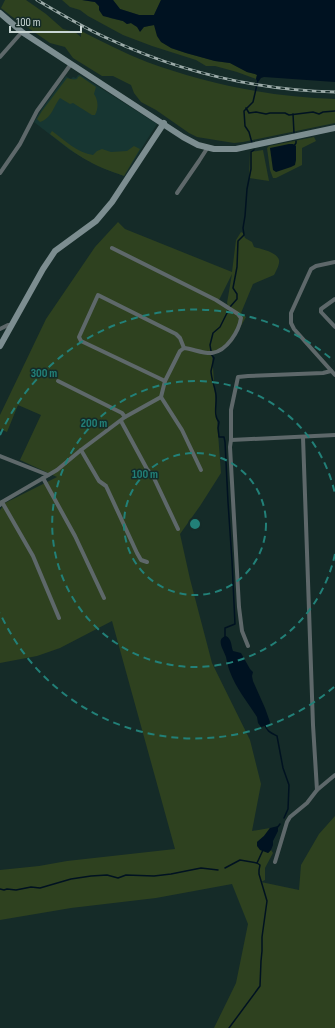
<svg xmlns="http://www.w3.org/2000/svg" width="335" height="1028" font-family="'Sofia Sans Condensed',sans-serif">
<rect width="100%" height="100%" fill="#152b28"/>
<path fill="#173632" d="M 78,75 L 80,75 L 157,124 L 124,176 L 105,169 L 85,159 L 70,150 L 34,122 L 42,109 L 66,76 L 71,79 L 73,77 L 76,78 Z"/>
<g fill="#2e411f" fill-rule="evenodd">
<path d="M 5,0 L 26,0 L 46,14 L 63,29 L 75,32 L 81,37 L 81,31 C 103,42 124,53 147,62 C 207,84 271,97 335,99 L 335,123 L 243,142 L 234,143 L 197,137 L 189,133 L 156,110 L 141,102 L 134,93 L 131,85 L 113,76 L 102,76 L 73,58 L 65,47 L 50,43 L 11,16 L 1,8 Z"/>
<path d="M 62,0 L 82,0 L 95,2 L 110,18 L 123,21 L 127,24 L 131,23 C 140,30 144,26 155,25 L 171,48 L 186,53 L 215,61 L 230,63 L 247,72 L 255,74 L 257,75 L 256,79 L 237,72 L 215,66 L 206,66 L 196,60 L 152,46 L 123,35 L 88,16 L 80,10 L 70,7 Z"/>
<path d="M 113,0 L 161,0 L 154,15 L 139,15 L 120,9 Z"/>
<path d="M 80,76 L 96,87 L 94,94 C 98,100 99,108 95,115 L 92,115 L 73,103 L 70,104 L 60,98 C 53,107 52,118 40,122 L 37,119 L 42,111 L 67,78 C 70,79 74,80 77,79 L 78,77 Z"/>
<path d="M 52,131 C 64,140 78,153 93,155 L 97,151 L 102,149 L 111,152 L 127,151 L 134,146 L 140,149 L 124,176 C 110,171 96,166 83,158 C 71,151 61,142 50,134 Z"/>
<path d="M 314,137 L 316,141 L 302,148 L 302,165 L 276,178 L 273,178 L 270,170 L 267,148 L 269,146 Z"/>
<path d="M 263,150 L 269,181 L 249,178 L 250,152 Z"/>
<path d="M 118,222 L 125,229 L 232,272 L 236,240 L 241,232 L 243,233 L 245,238 L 252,242 L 254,247 C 261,249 277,252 279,260 C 280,264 276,271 274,275 L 253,284 L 241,313 L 246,317 L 232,342 L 212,354 L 221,473 L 200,506 L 180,534 L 190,579 L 212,663 L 250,740 L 261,784 L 252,831 L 270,828 L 264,836 L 257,842 L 268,853 L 271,850 L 273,853 L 265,868 L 265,880 L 261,882 L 299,890 L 301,865 L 319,834 L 335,816 L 335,1028 L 214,1028 L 236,983 L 248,924 L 232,884 L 156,898 L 71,908 L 0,920 L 0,870 L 39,866 L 67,861 L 175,849 L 112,621 L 60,648 L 37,656 L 0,663 L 0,510 L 5,503 L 57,477 L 20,460 L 41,415 L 18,405 L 7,432 L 0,429 L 0,415 L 46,319 L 95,247 ZM 232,274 L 227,303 L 228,305 L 219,300 Z"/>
</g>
<g fill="#001221">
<path d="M 82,0 L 113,0 L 120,9 L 139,15 L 154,15 L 161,0 L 335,0 L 335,82 L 264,77 L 261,78 L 259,81 L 257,81 L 256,79 L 257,75 L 255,74 L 247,72 L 230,63 L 215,61 L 186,53 L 171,48 L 161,42 L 157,36 L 154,25 L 144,27 L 140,32 L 137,27 L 131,23 L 127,24 L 123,21 L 103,16 L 99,10 L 99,6 L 95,2 Z"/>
<path d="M 289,144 L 293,144 L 296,146 L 296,160 L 295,165 L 291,167 L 276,172 L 273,170 L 270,148 Z"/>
<path d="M 226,636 C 232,639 231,646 233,651 L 241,653 L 250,669 L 253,672 L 252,676 L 253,681 L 265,708 L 270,722 L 269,725 L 261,727 L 258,723 L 257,717 C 248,703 236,688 230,672 C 228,667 227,662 226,657 C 224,650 215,639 226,636 Z"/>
<path d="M 278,826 L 278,831 L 273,841 L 273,845 L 271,850 L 268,853 L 260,850 L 257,846 L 257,842 L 264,836 L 270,828 Z"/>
</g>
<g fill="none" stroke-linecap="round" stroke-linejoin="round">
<g stroke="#001221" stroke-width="1.5">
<path d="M 246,108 L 249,113 L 256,112 L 266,114 L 270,113 L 285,113 L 289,115 L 313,112 L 319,114 L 323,112 L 335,111"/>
<path d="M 293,114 L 294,133"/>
<path d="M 252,143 L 249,132 L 245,126 L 244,111 L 253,102 L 258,80"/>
<path d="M 294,146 L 296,143 L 296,141"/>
<path d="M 230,307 L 237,299 L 237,294 L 233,288 L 237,267 L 238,241 L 244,235 L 243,228 L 245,216 L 247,189 L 251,169 L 251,152 L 254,150"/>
<path d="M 211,351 L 210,345 L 213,333 L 220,327 L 228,311"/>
<path d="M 211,354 L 214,358 C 213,362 212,367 211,371 C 211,378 215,387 216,395 C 217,403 213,416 219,422 L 218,428 L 219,437 L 224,437 L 225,442 L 228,502 L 232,561 L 235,624 L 225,628 L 225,638"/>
<path d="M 265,724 C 266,731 271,733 277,736 L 283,768 L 289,785 L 288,809 L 284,818"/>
<path d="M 277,828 L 280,824"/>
<path d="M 225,868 L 240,860 L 257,863"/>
<path d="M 0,889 L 4,890 L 7,889 L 16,890 L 31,887 L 40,888 L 71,879 L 91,876 L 107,875 L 118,878 L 126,875 L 154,876 L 171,874 L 201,868 L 218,870"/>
<path d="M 229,1028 L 260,986 L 261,961 L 262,951 L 262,937 L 267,901 L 259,874 L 259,870 L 260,865 L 257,863 L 263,850"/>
</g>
<g stroke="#5e686a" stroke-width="4">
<path d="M 0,57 L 22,32"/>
<path d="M 0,173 L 20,144 L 37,111 L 71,64"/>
<path d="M 177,193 L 199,161 L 208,147"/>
<path d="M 335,262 L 316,266 L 311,269 L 291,313 L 291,323 L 294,329 L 335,375"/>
<path d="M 335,299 L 321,309 L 321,312 L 335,327"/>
<path d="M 0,329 L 8,325 L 12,325"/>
<path d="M 58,381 L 122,413 L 125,417"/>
<path d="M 165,381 L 81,341 L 79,337 L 98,295 L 176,334 L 180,338 L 184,348"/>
<path d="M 161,397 L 182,430 L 201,470"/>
<path d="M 121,421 L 147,469 L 153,476 L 178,529"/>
<path d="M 303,437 L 313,725 L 317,790"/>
<path d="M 231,440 L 335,435"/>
<path d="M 81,450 L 99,481 L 106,486 L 137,553 L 141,560 L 147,562"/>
<path d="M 0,456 L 48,475"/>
<path d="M 43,478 L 75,536 L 104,598"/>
<path d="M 2,502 L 33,556 L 59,618"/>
<path d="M 0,505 L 2,502 L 57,470 L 81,450 L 125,417 L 161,397 L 165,381 L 180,351 L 184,348 C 193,349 204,354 212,353 C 227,351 239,331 241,318 L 238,314 L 216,300 L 112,248"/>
<path d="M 248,646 L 242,631 L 239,607 L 230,447 L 231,440 L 231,410 L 238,377 L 248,376 L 323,373 L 331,371"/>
<path d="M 275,862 L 287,822 L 290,817 L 307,803 L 317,790 L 335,775"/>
</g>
<g stroke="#7c8d90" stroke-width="6">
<path d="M 0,13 L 22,32 L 183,137 L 198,145 L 214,149 L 236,149 L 335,128"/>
<path d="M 0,346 L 43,269 L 55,251 L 96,221 L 112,202 L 164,123"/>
</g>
<defs>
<path id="rail" d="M 37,0 C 61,14 84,28 109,39 C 180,72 257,90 335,92"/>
</defs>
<use href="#rail" stroke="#9baaa8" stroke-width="3"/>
<use href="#rail" stroke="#152b28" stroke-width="1.5" stroke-dasharray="4.5" stroke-linecap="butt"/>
</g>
<g fill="none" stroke="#228078" stroke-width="2" stroke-dasharray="7 5">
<circle cx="195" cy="524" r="71"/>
<path d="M335 554A143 143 0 1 1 335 494"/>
<path d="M334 687A214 214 0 0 1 0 613M0 435A214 214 0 0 1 334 361"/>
</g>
<circle cx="195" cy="524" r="6" fill="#228078" stroke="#152b28" stroke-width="2"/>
<g font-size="12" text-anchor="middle" font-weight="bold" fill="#228078" stroke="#152b28" stroke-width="3" stroke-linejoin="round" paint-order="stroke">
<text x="44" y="377">300 m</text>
<text x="94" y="427">200 m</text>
<text x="145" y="478">100 m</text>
</g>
<path d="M10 26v6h71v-6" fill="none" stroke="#c9d6d4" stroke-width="2"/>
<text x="16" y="26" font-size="12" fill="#c9d6d4" stroke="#152b28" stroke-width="3" paint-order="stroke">100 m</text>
</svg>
